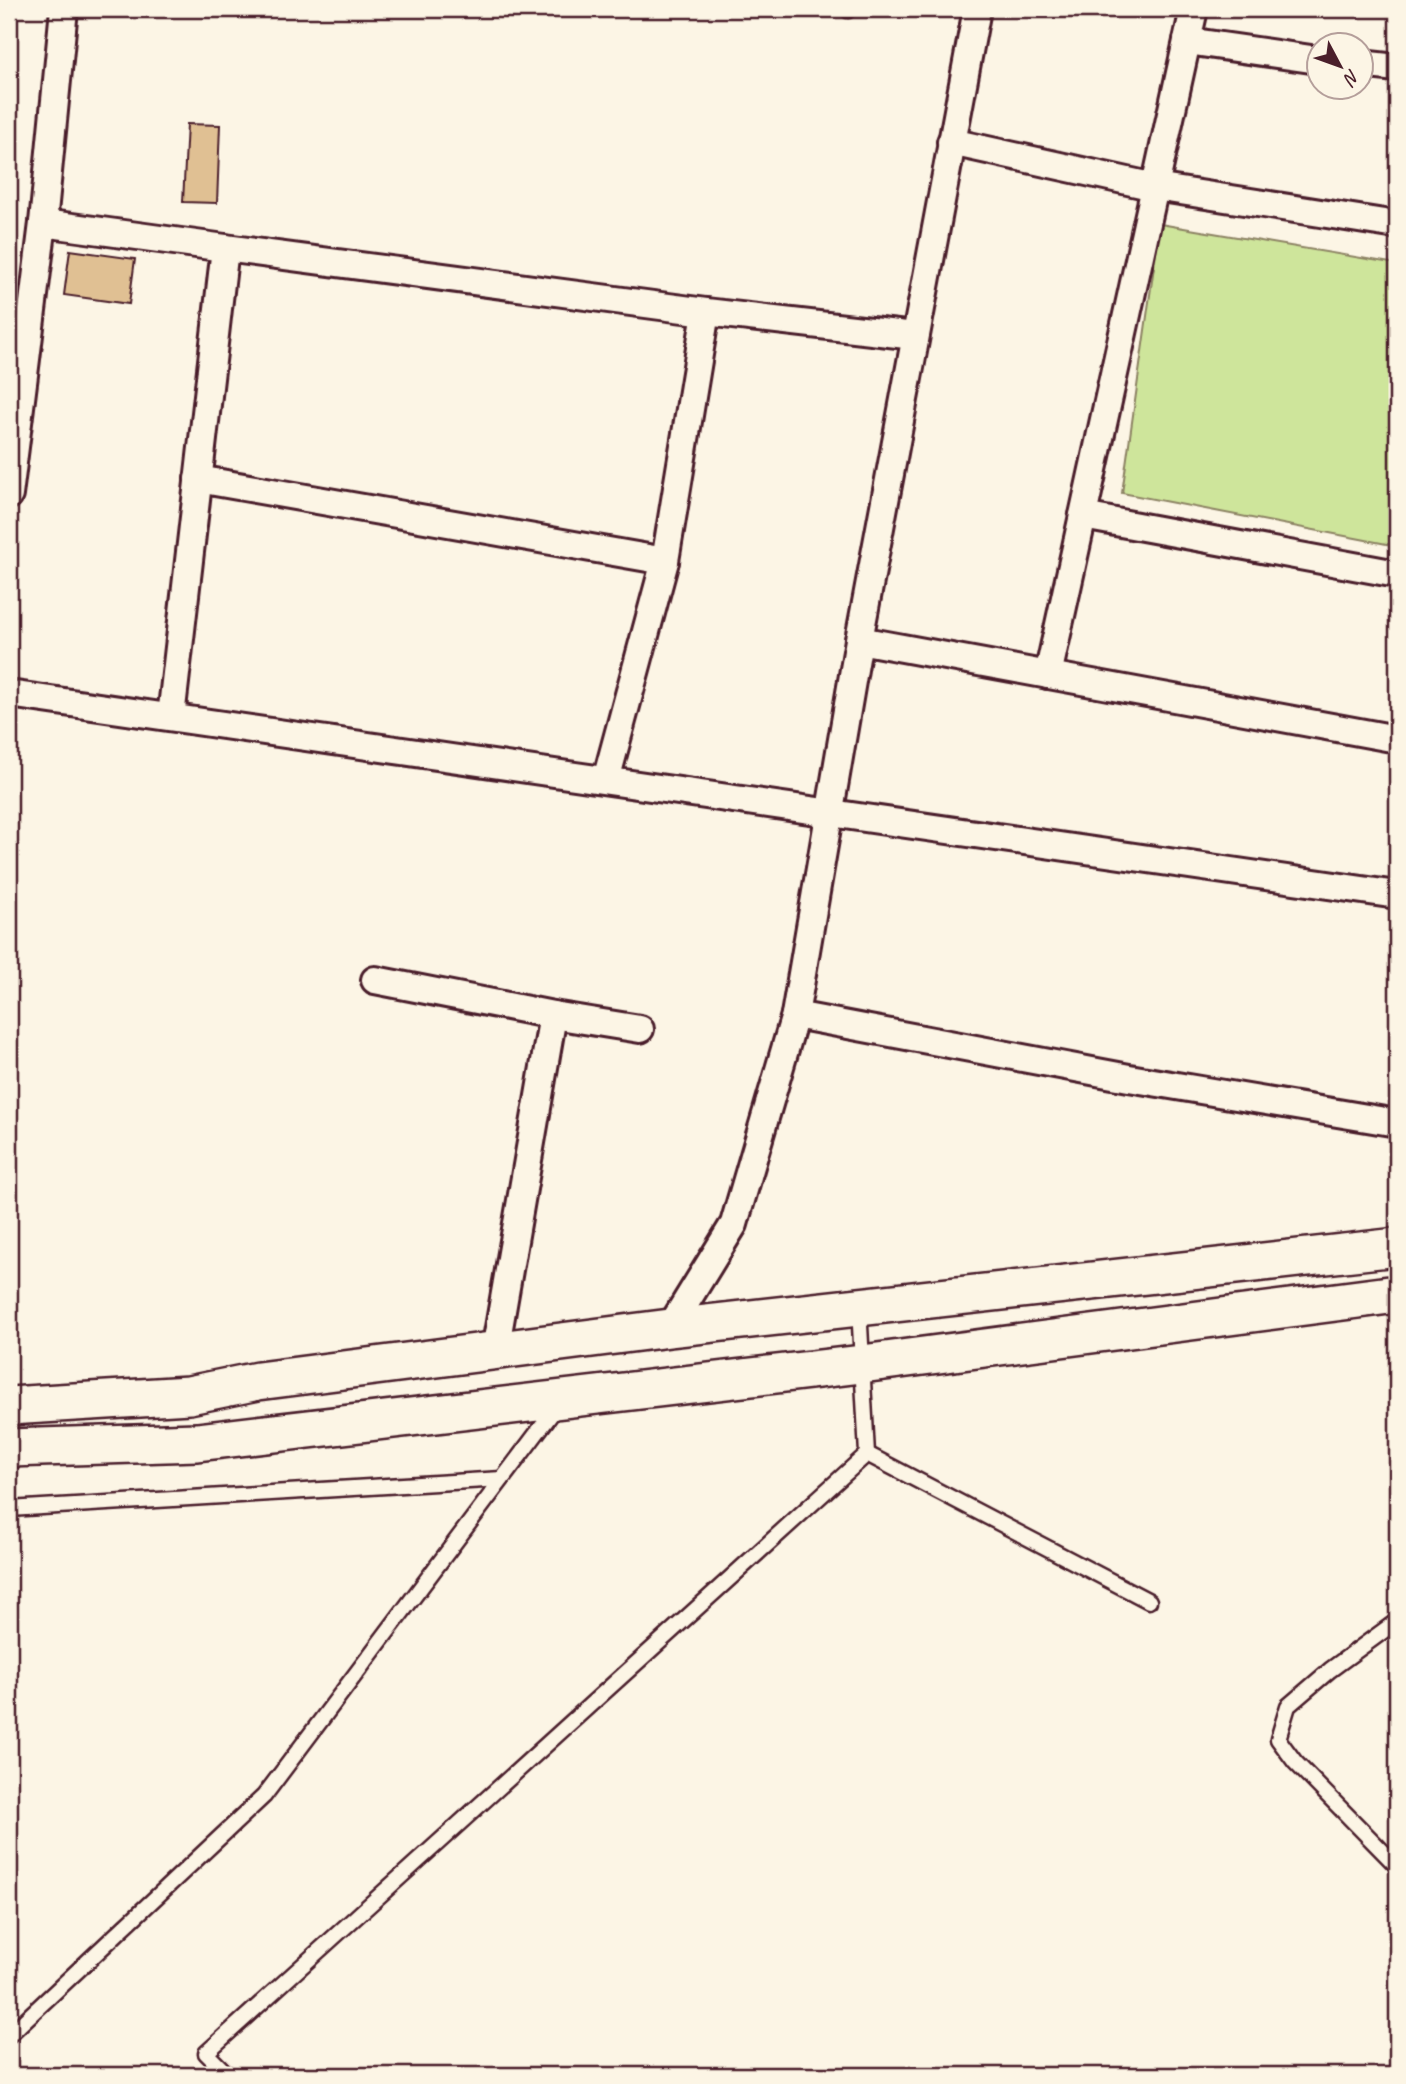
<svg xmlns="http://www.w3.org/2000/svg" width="1406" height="2084" font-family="Caveat,sans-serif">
<rect width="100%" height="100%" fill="#fcf5e5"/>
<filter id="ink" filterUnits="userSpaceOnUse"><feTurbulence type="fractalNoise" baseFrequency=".0143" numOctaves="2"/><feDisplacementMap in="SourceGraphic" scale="14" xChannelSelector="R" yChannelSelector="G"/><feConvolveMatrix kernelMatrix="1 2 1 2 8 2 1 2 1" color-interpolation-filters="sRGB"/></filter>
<g filter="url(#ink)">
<path fill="#cee59b" stroke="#8c8263" stroke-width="2" d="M 1160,224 L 1397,264 L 1397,546 L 1122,493 Z"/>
<g fill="#e0c093" stroke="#4a1f2b" stroke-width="2">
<path d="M 187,124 L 220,125 L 217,203 L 183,202 Z"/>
<path d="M 70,250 L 135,259 L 129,304 L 64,295 Z"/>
</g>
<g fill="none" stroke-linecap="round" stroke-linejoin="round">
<defs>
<g id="lane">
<path d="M 848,10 L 848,9"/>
<path d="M 867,1454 L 1149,1601"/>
<path d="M 9,1509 L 502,1479"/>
<path d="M 1397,1621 L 1330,1670 L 1288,1706 L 1278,1739 L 1295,1762 L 1397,1866"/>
<path d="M 9,2035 L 264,1796 L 558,1405"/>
<path d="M 228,2075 L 206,2053 L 867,1454 L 859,1307"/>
</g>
<g id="street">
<path d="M 1187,41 L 1318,60"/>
<path d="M 1360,64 L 1397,68"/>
<path d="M 951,142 L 1155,187 L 1397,225"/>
<path d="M 43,223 L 225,248"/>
<path d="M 198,479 L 665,561 L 706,312"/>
<path d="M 9,495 L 43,223 L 64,9"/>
<path d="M 1083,516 L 1397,574"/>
<path d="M 859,640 L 977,9"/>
<path d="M 1048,675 L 1194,9"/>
<path d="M 9,694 L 1397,895"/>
<path d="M 171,717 L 225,248 L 706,312 L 915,336"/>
<path d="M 1397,739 L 859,640 L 795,1015 L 1129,1078 L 1397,1123"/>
<path d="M 606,780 L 665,561"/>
<path d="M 375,980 L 553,1015 L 640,1029"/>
<path d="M 670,1328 L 734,1224 L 795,1015"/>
<path d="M 495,1351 L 553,1015"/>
</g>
<g id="secondary">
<path d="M 9,1406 L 189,1395 L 258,1381 L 670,1328 L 1397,1247"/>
<path d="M 9,1448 L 197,1442 L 862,1364 L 1397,1294"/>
</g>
</defs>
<use href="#lane" stroke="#4a1f2b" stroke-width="19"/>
<use href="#street" stroke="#4a1f2b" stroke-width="32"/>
<use href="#secondary" stroke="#4a1f2b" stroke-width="42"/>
<use href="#lane" stroke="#fcf5e5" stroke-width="14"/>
<use href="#street" stroke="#fcf5e5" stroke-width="26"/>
<use href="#secondary" stroke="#fcf5e5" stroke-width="37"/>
</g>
</g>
<rect width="1406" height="2084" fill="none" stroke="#fcf5e5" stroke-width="35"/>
<rect x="18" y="18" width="1371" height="2049" fill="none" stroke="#4a1f2b" stroke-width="2.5" filter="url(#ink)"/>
<g transform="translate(1340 66) rotate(131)"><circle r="33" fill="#fcf5e5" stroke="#b59f9b" stroke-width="2"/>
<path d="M0-5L12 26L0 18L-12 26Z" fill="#4a1f2b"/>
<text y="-10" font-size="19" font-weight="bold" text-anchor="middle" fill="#4a1f2b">N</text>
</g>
</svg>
